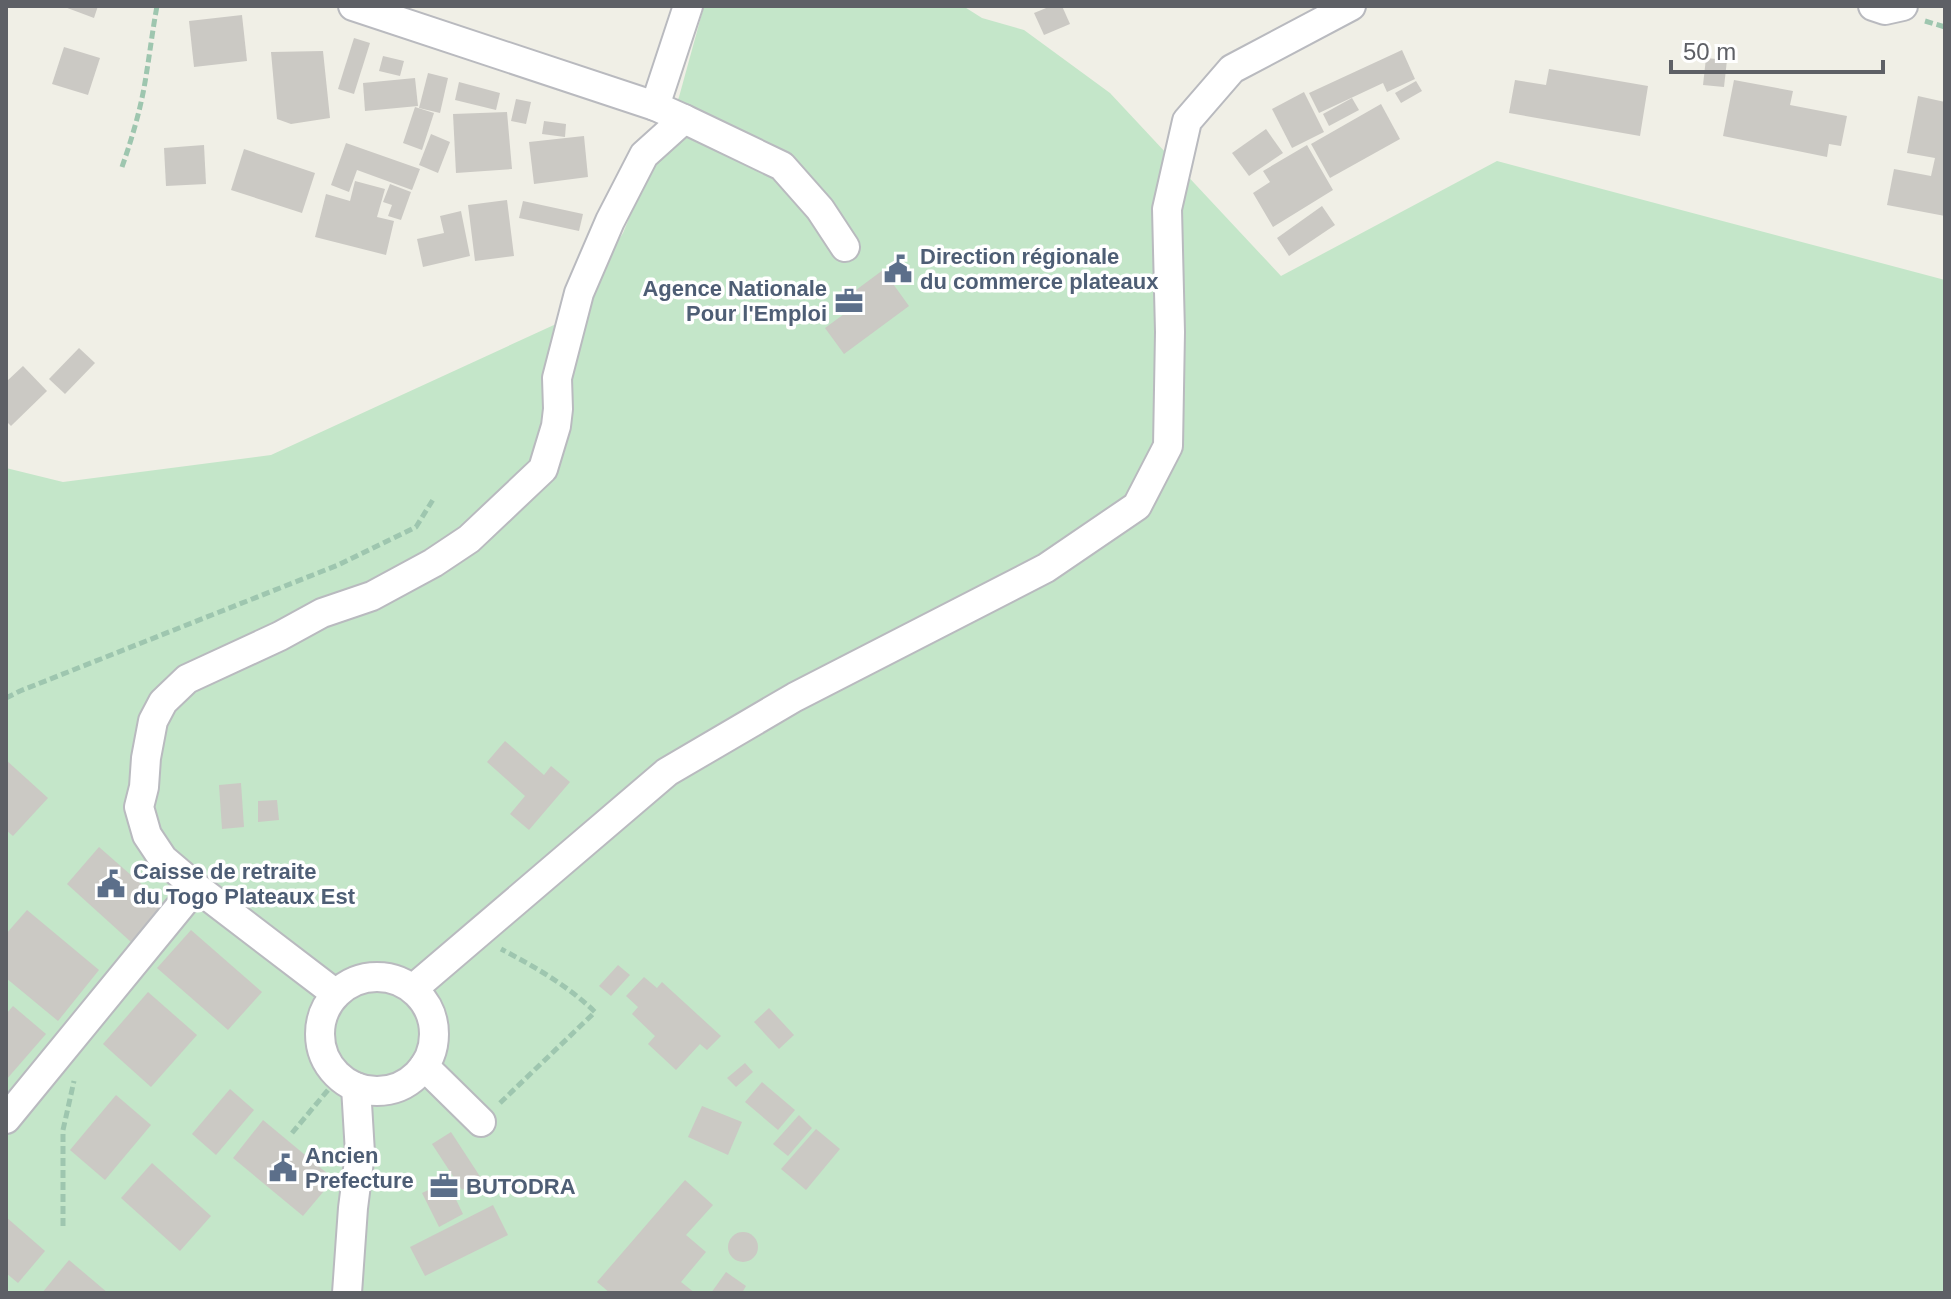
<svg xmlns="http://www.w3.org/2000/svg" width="1951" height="1299" font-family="Helvetica,sans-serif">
<rect width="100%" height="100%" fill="#f0efe6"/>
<path fill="#c4e6c9" d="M 704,6 L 963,6 L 982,18 L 1024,30 L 1110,93 L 1281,276 L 1497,161 L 1945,280 L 1945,1293 L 6,1293 L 6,468 L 63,482 L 271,455 L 567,319 L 623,233 L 679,97 Z"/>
<g fill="#cbc9c4">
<path d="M 62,6 L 98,6 L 94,18 Z"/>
<path d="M 1051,6 L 1062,6 L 1070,24 L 1044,35 L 1034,13 Z"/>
<path d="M 242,15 L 247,61 L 194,67 L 189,21 Z"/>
<path d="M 354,38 L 370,43 L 354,94 L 338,89 Z"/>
<path d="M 64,47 L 100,58 L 88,95 L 52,84 Z"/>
<path d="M 1402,50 L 1415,79 L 1387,92 L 1383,83 L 1319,113 L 1309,93 Z"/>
<path d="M 323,51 L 330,118 L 291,124 L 277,119 L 271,52 Z"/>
<path d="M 383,56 L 404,61 L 400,76 L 379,71 Z"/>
<path d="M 1706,58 L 1727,60 L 1724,87 L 1703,85 Z"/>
<path d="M 1549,69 L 1648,86 L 1640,136 L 1509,113 L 1515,80 L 1546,85 Z"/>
<path d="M 428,73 L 448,78 L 440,113 L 419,108 Z"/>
<path d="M 415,78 L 418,106 L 365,111 L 363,83 Z"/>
<path d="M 1734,80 L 1793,91 L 1790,105 L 1847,116 L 1841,146 L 1829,144 L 1827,157 L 1723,136 Z"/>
<path d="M 1416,81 L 1422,91 L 1401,103 L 1395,93 Z"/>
<path d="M 459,82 L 500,93 L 496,110 L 455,100 Z"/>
<path d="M 1304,92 L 1324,132 L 1292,148 L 1272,109 Z"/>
<path d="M 1918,96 L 1945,102 L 1945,216 L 1887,205 L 1894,169 L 1931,176 L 1935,158 L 1907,153 Z"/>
<path d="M 1352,98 L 1359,110 L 1329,126 L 1323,114 Z"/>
<path d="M 516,99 L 531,102 L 526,124 L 511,121 Z"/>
<path d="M 1381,104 L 1400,139 L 1330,178 L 1311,144 Z"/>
<path d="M 415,107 L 434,113 L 422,150 L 403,143 Z"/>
<path d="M 507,112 L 512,169 L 456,173 L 453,114 Z"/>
<path d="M 544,121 L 566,124 L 565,137 L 542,134 Z"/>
<path d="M 1266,129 L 1283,153 L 1249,176 L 1232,153 Z"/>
<path d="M 431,134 L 450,142 L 438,173 L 419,165 Z"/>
<path d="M 584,136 L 588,177 L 534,184 L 529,142 Z"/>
<path d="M 346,143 L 420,169 L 412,190 L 357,170 L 349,192 L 331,185 Z"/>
<path d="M 204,145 L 206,184 L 166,186 L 164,148 Z"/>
<path d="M 1307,145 L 1333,190 L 1273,227 L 1253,193 L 1270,182 L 1263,171 Z"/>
<path d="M 244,149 L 315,173 L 302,213 L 231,190 Z"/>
<path d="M 355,181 L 385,189 L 377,217 L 394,221 L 386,255 L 315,237 L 326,194 L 350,201 Z"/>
<path d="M 390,184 L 411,192 L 401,220 L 388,216 L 392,205 L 383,202 Z"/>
<path d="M 507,200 L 514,256 L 475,261 L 468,205 Z"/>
<path d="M 523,201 L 583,214 L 579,231 L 519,218 Z"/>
<path d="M 1322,206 L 1335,225 L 1289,256 L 1277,238 Z"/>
<path d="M 461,211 L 470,256 L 423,267 L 417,239 L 444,233 L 440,216 Z"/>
<path d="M 883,270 L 909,306 L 844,354 L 825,328 L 859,303 L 852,293 Z"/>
<path d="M 79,348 L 95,363 L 65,394 L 49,379 Z"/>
<path d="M 23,366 L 47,391 L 11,426 L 6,421 L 6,382 Z"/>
<path d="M 505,741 L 544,775 L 551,766 L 570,782 L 529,830 L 510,814 L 525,796 L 487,762 Z"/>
<path d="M 6,760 L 48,798 L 13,836 L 6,830 Z"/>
<path d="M 241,783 L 244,827 L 222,829 L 219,785 Z"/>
<path d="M 277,800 L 279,820 L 258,822 L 258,801 Z"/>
<path d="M 99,847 L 164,904 L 131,942 L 67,884 Z"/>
<path d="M 27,910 L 99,970 L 58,1021 L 6,978 L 6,934 Z"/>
<path d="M 191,930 L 262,992 L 228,1030 L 157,968 Z"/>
<path d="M 618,965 L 630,975 L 611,996 L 599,986 Z"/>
<path d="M 644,977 L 657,988 L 662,982 L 721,1036 L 707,1050 L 700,1044 L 676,1070 L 648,1044 L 655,1036 L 632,1014 L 638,1007 L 626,996 Z"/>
<path d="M 148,992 L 197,1035 L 151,1087 L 103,1044 Z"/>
<path d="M 13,1006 L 46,1034 L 6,1080 L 6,1014 Z"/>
<path d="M 769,1008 L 794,1035 L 779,1049 L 754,1022 Z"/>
<path d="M 745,1063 L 753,1072 L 736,1087 L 727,1078 Z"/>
<path d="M 762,1082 L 795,1110 L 778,1130 L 745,1102 Z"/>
<path d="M 230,1089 L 254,1110 L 216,1155 L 192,1134 Z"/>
<path d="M 116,1095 L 151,1125 L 105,1180 L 70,1150 Z"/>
<path d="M 702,1106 L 742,1122 L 728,1155 L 688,1137 Z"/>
<path d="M 799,1115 L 812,1128 L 788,1156 L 773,1144 Z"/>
<path d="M 263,1120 L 334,1179 L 303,1216 L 233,1158 Z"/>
<path d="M 816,1129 L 840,1149 L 806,1190 L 781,1169 Z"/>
<path d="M 451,1132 L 481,1178 L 462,1190 L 432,1144 Z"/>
<path d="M 152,1163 L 211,1216 L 180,1251 L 121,1198 Z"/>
<path d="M 685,1180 L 713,1205 L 686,1235 L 706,1252 L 681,1282 L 695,1293 L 610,1293 L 597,1282 Z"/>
<path d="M 447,1181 L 463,1214 L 439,1227 L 422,1193 Z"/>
<path d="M 493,1205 L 508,1235 L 425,1276 L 410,1247 Z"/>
<path d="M 6,1217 L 45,1251 L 18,1283 L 6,1273 Z"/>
<circle cx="743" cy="1247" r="15"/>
<path d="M 69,1260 L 108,1293 L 42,1293 Z"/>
<path d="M 726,1272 L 746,1286 L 742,1293 L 711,1293 Z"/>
</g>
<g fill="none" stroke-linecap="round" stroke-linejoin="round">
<defs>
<g id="minor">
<path d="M 1873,6 L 1885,10 L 1903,6"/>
<path d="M 655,106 L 688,6"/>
<path d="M 684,119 L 782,166 L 820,209 L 845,247"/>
<circle cx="377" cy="1034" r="57"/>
<path d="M 414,988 L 667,772 L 795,697 L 1046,568 L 1137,506 L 1168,446 L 1170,332 L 1167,209 L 1187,121 L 1232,69 L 1351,6"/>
<path d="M 336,994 L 196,887 L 163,859 L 147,835 L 139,807 L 144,787 L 146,758 L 153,721 L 163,702 L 187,679 L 280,636 L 322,613 L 372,596 L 433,563 L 469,539 L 543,469 L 556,426 L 558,409 L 557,378 L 579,293 L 610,221 L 644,155 L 684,119 L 655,106 L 353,6"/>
<path d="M 424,1066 L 481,1122"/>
<path d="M 6,1119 L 196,887"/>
<path d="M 347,1293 L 353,1208 L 360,1153 L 356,1087"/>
</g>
</defs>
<use href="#minor" stroke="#b9babf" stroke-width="32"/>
<g stroke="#9ec6af" stroke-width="5" stroke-dasharray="8 4" stroke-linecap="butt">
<path d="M 1925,21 L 1945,27"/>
<path d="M 122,167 C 131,141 139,115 144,88 C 149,60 152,33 157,6"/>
<path d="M 6,698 L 20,691 L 338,565 L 416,527 L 434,498"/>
<path d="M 500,1103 L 595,1012 C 567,985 535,967 501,949"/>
<path d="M 292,1133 L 328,1090"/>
<path d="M 63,1226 L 63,1130 L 74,1081"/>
</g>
<use href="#minor" stroke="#fff" stroke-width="28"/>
</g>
<defs>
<symbol id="civic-bare" viewBox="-9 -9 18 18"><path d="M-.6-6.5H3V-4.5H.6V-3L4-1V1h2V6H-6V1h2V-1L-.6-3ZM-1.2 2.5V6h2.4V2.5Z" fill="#5c6f8a" stroke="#fff" stroke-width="2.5" paint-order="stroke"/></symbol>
<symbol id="office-bare" viewBox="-9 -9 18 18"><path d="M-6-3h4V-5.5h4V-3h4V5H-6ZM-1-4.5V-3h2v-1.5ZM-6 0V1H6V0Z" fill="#5c6f8a" stroke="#fff" stroke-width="2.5" paint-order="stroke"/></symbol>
</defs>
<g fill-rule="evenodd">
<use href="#civic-bare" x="878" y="249" width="40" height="40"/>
<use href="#office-bare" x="829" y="281" width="40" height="40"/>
<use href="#civic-bare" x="91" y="864" width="40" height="40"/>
<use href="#civic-bare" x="263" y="1148" width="40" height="40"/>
<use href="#office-bare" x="424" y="1166" width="40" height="40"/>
</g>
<g text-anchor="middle" stroke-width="7" stroke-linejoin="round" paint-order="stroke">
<g font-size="22" font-weight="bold" fill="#4e5e75" stroke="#fff" text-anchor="start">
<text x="920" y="264">Direction régionale<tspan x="920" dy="25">du commerce plateaux</tspan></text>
<text x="827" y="296" text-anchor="end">Agence Nationale<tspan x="827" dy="25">Pour l'Emploi</tspan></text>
<text x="133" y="879">Caisse de retraite<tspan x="133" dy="25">du Togo Plateaux Est</tspan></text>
<text x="305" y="1163">Ancien<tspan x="305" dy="25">Prefecture</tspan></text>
<text x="466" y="1194">BUTODRA</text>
</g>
</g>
<rect width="1951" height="1299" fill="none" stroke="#5e6066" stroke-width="16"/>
<path d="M1671 60v12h212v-12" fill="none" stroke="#5e6066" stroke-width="4"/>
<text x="1683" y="60" font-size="24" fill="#5e6066" stroke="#ffffff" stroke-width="6" paint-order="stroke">50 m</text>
</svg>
